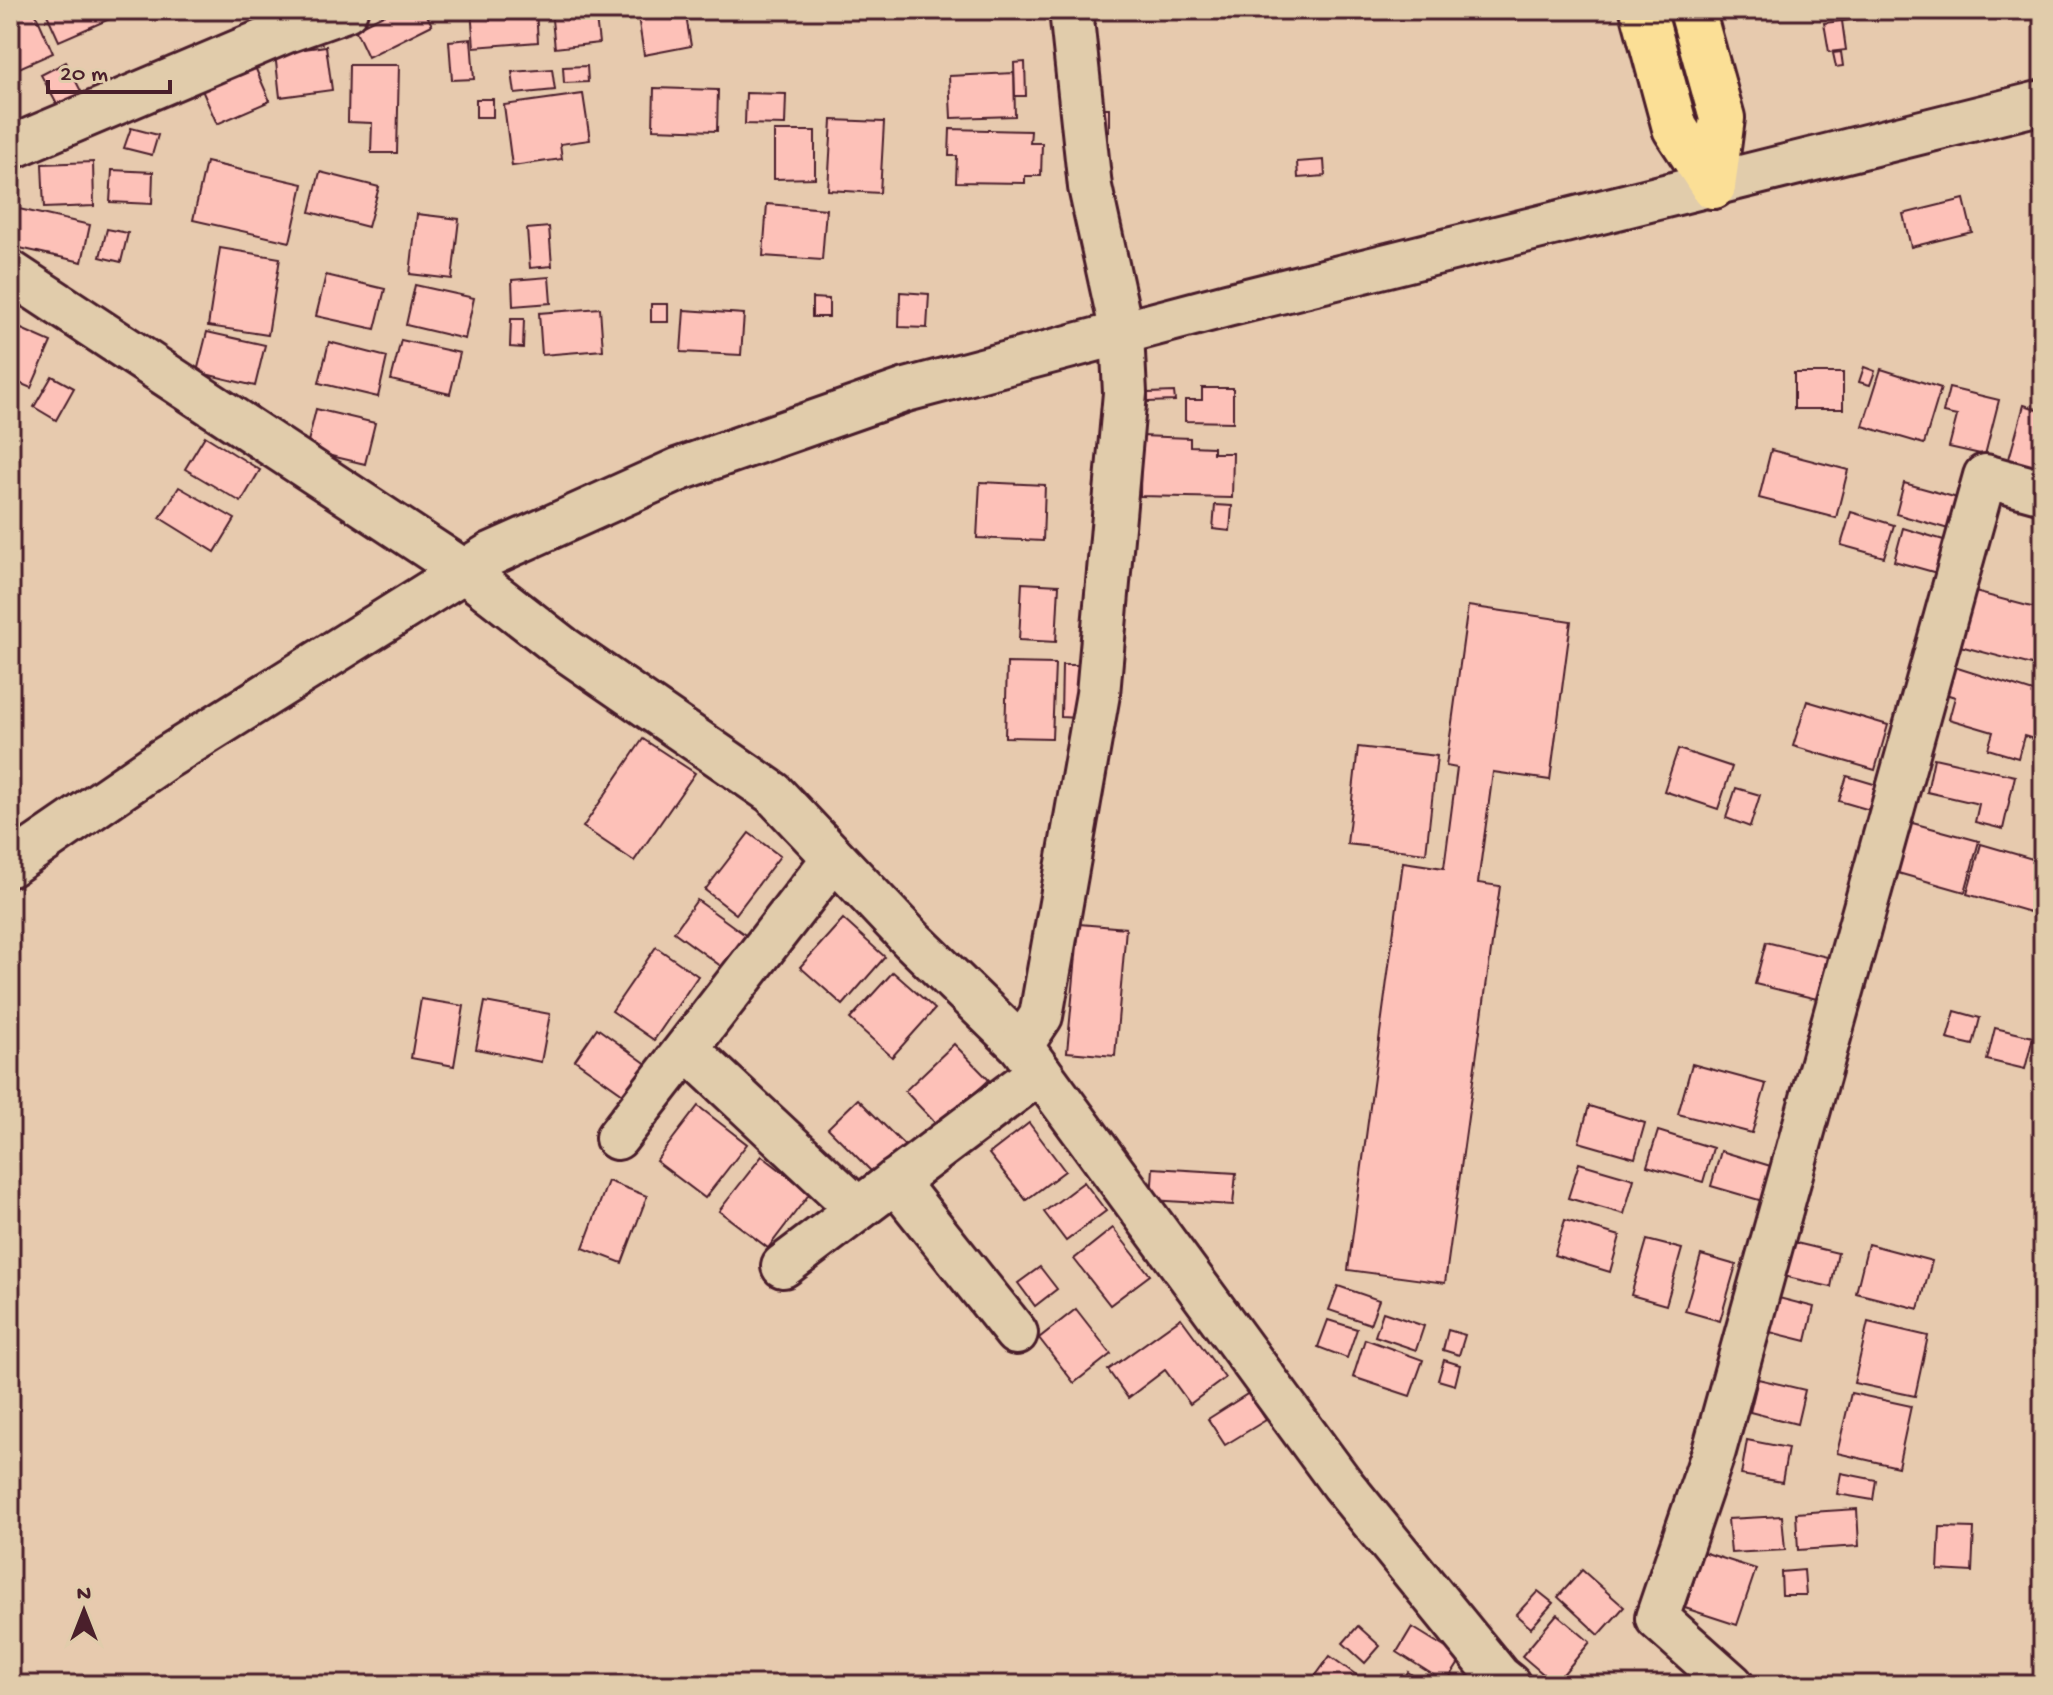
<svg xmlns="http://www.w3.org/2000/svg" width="2053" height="1695" font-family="'Gochi Hand',sans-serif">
<rect width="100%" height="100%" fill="#e7caae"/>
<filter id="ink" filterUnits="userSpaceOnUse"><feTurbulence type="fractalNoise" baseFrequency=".0125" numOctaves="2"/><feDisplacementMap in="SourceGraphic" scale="16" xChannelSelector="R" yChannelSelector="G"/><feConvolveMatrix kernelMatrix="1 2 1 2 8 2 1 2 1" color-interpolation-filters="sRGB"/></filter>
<g filter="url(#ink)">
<g fill="#fdc1b8" stroke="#4a1f2b" stroke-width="2">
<path d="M 17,10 L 34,10 L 53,53 L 10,72 L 10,13 Z"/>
<path d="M 45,10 L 130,10 L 59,41 Z"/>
<path d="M 393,10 L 424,10 L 432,25 L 368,57 L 355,29 Z"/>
<path d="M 471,10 L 536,10 L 538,42 L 474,47 Z"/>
<path d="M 551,10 L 595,10 L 599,43 L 555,48 Z"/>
<path d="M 637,10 L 685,10 L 691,46 L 644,55 Z"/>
<path d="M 1842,10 L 1910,10 L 1843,21 Z"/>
<path d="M 1842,21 L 1846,50 L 1829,52 L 1824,23 Z"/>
<path d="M 471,39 L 474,79 L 452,80 L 449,41 Z"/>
<path d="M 326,46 L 332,90 L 280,97 L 275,53 Z"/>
<path d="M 1841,52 L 1843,66 L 1836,67 L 1833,53 Z"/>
<path d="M 66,62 L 84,97 L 60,110 L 41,75 Z"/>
<path d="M 1025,62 L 1026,96 L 1015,96 L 1014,63 Z"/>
<path d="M 349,65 L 399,65 L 397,153 L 371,153 L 372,123 L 348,122 Z"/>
<path d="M 587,66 L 588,82 L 564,83 L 563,67 Z"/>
<path d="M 255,67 L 270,101 L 217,124 L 202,90 Z"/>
<path d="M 552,69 L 555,90 L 515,94 L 512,72 Z"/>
<path d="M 1014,73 L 1015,116 L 951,118 L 949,76 Z"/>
<path d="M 654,88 L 718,90 L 717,131 L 653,129 Z"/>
<path d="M 746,93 L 786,94 L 785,125 L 745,124 Z"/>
<path d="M 583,94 L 590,140 L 560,144 L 562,159 L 512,166 L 504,105 Z"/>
<rect x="476" y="99" width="17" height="18"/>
<path d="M 1102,108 L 1109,108 L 1109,132 L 1103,132 Z"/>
<path d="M 832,120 L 884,122 L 880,193 L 828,190 Z"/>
<path d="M 131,128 L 158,135 L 152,155 L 124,148 Z"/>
<path d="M 950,129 L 1031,131 L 1030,143 L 1042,143 L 1041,176 L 1025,176 L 1025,183 L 956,182 L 957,156 L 949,156 Z"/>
<path d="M 774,131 L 815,131 L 815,178 L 774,179 Z"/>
<path d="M 1324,160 L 1325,176 L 1298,178 L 1297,162 Z"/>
<path d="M 93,162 L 94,206 L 44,208 L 42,164 Z"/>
<path d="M 206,162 L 303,184 L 290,242 L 193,220 Z"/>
<path d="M 112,170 L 153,172 L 152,204 L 110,202 Z"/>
<path d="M 320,172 L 379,187 L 368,227 L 310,212 Z"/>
<path d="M 1964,199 L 1972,232 L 1911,247 L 1903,214 Z"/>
<path d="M 767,204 L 826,209 L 822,260 L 763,256 Z"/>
<path d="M 19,209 L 90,225 L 82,262 L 11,246 Z"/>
<path d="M 417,214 L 459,219 L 452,279 L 410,274 Z"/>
<path d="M 549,227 L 552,266 L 530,268 L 527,229 Z"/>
<path d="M 107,229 L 128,233 L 121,262 L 100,257 Z"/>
<path d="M 220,248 L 280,258 L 268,335 L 208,326 Z"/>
<path d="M 326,275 L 385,289 L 375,329 L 316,316 Z"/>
<path d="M 549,277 L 551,303 L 513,306 L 512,280 Z"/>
<path d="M 415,285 L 474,298 L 465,339 L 406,325 Z"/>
<path d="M 900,292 L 929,294 L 927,328 L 899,327 Z"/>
<path d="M 812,298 L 829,299 L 829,317 L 812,317 Z"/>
<rect x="651" y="304" width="17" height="18"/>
<path d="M 600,308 L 603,350 L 542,355 L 539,313 Z"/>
<path d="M 684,310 L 744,314 L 741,355 L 681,352 Z"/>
<path d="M 511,319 L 524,319 L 523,348 L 510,347 Z"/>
<path d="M 10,324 L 51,342 L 31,388 L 10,379 Z"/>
<path d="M 207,332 L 265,345 L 255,386 L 197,372 Z"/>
<path d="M 401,340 L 460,353 L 450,394 L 391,380 Z"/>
<path d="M 329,342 L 387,357 L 378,397 L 319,383 Z"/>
<path d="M 1864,367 L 1875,371 L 1870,385 L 1859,382 Z"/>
<path d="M 1881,369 L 1941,388 L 1924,444 L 1863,426 Z"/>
<rect x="1794" y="373" width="49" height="36"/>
<path d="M 52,376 L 74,388 L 56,420 L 34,407 Z"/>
<path d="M 1202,388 L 1233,388 L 1233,422 L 1185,421 L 1185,400 L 1202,400 Z"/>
<path d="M 1949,388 L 1999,400 L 1985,455 L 1949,447 L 1957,416 L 1943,413 Z"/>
<path d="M 1174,392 L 1175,401 L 1148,402 L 1148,393 Z"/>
<path d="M 2024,405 L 2043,411 L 2043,453 L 2037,475 L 2007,466 Z"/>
<path d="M 316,409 L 375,423 L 365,464 L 306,450 Z"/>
<path d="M 205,436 L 260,470 L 241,502 L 185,469 Z"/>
<path d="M 1141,436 L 1190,438 L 1190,446 L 1213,447 L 1213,453 L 1233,453 L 1232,498 L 1140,496 Z"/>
<path d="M 1771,450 L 1848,470 L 1836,518 L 1759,498 Z"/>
<path d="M 980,482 L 1045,485 L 1043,541 L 977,538 Z"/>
<path d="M 1904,483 L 1961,499 L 1952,530 L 1896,514 Z"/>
<path d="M 179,487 L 235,519 L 215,552 L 160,518 Z"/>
<path d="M 1215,505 L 1232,506 L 1230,531 L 1213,529 Z"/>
<path d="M 1851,512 L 1894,525 L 1884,557 L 1841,545 Z"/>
<path d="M 1903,528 L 1947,541 L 1937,573 L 1894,561 Z"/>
<path d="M 1022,583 L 1059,585 L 1056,642 L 1019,640 Z"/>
<path d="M 1975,592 L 2043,610 L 2043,668 L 1960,646 Z"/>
<path d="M 1468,606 L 1571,621 L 1550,780 L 1493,772 L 1478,883 L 1500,886 L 1445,1283 L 1348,1270 L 1403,862 L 1444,868 L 1457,768 L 1446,766 Z"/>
<path d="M 1007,663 L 1055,664 L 1052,738 L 1005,737 Z"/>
<path d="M 1062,665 L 1079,665 L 1077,718 L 1061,717 Z"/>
<path d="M 1948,665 L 2043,695 L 2043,709 L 2034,739 L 2024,736 L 2018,758 L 1988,749 L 1993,732 L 1949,719 L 1955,697 L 1939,692 Z"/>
<path d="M 1807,701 L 1888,725 L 1875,770 L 1793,746 Z"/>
<path d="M 643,739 L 695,773 L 634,861 L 583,827 Z"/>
<path d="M 1358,747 L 1437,756 L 1426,853 L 1347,844 Z"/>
<path d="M 1678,749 L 1732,767 L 1718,809 L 1664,791 Z"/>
<path d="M 1934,758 L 2015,776 L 2003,829 L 1975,822 L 1979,804 L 1927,792 Z"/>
<path d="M 1847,776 L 1877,785 L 1870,810 L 1839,801 Z"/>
<path d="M 1736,788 L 1760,795 L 1750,827 L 1726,818 Z"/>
<path d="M 1905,821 L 1979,841 L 1965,892 L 1891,871 Z"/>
<path d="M 749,833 L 780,856 L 736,914 L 705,890 Z"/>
<path d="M 1981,844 L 2043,862 L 2040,915 L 1967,894 Z"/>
<path d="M 697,900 L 748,937 L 725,969 L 674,932 Z"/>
<path d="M 843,919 L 885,957 L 843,1005 L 800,967 Z"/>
<path d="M 1079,924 L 1126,928 L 1115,1056 L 1067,1052 Z"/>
<path d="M 1766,942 L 1827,957 L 1817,999 L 1755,984 Z"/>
<path d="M 656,947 L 698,976 L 654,1040 L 612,1011 Z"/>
<path d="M 893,972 L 935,1009 L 892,1057 L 850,1019 Z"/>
<path d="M 421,999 L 464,1006 L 454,1066 L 411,1058 Z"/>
<path d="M 485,1002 L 550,1014 L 541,1062 L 476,1049 Z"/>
<path d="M 1955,1011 L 1980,1018 L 1973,1045 L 1947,1039 Z"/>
<path d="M 597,1028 L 648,1065 L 626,1096 L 575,1060 Z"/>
<path d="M 1995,1028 L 2033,1037 L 2025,1069 L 1987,1060 Z"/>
<path d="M 954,1044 L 989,1080 L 939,1127 L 905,1091 Z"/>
<path d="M 1692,1064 L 1766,1084 L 1752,1133 L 1678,1114 Z"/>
<path d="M 858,1099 L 908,1149 L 878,1178 L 828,1128 Z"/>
<path d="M 698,1106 L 747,1144 L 705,1198 L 656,1161 Z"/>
<path d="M 1589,1106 L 1645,1123 L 1635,1158 L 1579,1142 Z"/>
<path d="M 1029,1123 L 1065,1171 L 1026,1200 L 989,1154 Z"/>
<path d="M 1658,1131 L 1713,1148 L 1703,1182 L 1647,1166 Z"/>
<path d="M 1721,1151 L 1777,1168 L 1766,1202 L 1711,1186 Z"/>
<path d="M 762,1156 L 810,1193 L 768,1248 L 719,1211 Z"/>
<path d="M 1579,1163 L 1634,1179 L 1624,1214 L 1568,1198 Z"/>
<path d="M 1153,1168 L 1236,1173 L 1233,1205 L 1151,1200 Z"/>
<path d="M 608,1181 L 647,1196 L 622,1263 L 583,1248 Z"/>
<path d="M 1084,1182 L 1106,1211 L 1066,1241 L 1044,1212 Z"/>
<path d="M 1565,1220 L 1620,1236 L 1610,1272 L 1554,1255 Z"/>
<path d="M 1113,1228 L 1150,1275 L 1110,1305 L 1074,1259 Z"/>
<path d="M 1647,1240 L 1682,1249 L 1666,1305 L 1631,1295 Z"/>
<path d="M 1792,1242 L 1838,1253 L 1831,1287 L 1783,1276 Z"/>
<path d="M 1868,1244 L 1932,1261 L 1919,1309 L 1856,1293 Z"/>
<path d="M 1701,1255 L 1736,1265 L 1720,1321 L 1685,1311 Z"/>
<path d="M 1040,1267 L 1057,1289 L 1035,1306 L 1018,1283 Z"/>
<path d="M 1338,1286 L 1379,1300 L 1370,1324 L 1329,1310 Z"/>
<path d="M 1767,1295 L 1814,1307 L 1806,1341 L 1758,1329 Z"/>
<path d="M 1076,1309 L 1111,1354 L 1074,1383 L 1039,1338 Z"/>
<path d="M 1383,1312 L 1424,1326 L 1416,1350 L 1375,1336 Z"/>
<path d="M 1181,1318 L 1225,1378 L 1190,1404 L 1165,1370 L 1128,1398 L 1108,1370 Z"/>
<path d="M 1328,1320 L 1357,1329 L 1347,1358 L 1318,1347 Z"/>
<path d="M 1868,1322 L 1928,1336 L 1915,1396 L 1854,1383 Z"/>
<path d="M 1448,1330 L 1465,1335 L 1459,1355 L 1443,1350 Z"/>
<path d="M 1365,1339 L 1423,1360 L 1410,1396 L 1353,1377 Z"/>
<path d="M 1444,1360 L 1460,1365 L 1455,1385 L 1438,1380 Z"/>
<path d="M 1758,1379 L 1805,1390 L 1797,1424 L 1750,1412 Z"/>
<path d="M 1249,1393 L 1266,1420 L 1225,1445 L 1208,1419 Z"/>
<path d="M 1851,1393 L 1911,1406 L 1898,1467 L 1837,1453 Z"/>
<path d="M 1747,1440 L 1788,1448 L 1782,1482 L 1741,1475 Z"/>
<path d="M 1841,1473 L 1876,1480 L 1873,1500 L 1837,1494 Z"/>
<path d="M 1857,1509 L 1859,1546 L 1798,1550 L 1796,1513 Z"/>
<path d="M 1782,1516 L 1785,1550 L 1731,1553 L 1728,1519 Z"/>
<path d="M 1940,1527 L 1974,1528 L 1972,1572 L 1938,1570 Z"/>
<path d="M 1703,1552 L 1756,1569 L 1737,1625 L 1685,1608 Z"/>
<path d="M 1582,1570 L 1624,1607 L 1599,1635 L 1558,1597 Z"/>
<path d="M 1804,1570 L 1806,1595 L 1782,1595 L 1781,1572 Z"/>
<path d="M 1538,1591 L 1553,1603 L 1531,1628 L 1516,1615 Z"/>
<path d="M 1557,1614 L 1590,1642 L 1555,1684 L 1522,1656 Z"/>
<path d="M 1358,1626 L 1380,1646 L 1365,1663 L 1343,1643 Z"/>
<path d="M 1412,1627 L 1462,1658 L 1446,1683 L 1397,1652 Z"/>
<path d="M 1330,1656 L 1359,1677 L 1353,1685 L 1309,1685 Z"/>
<path d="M 1408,1672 L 1426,1685 L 1399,1685 Z"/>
</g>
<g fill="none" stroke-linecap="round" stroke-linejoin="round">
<defs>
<g id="minor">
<path d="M 10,148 L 287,31 L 346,10"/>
<path d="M 10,272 L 464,571 L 563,648 L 773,793 L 912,940 L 1021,1046 L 1342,1484 L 1499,1677 L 1509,1685"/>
<path d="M 10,865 L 164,759 L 491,554 L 680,469 L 906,390 L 1227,305 L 2043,102"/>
<path d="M 1021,1046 L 1041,1016 L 1098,694 L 1125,393 L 1122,333 L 1090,187 L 1071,10"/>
<path d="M 687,1049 L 858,1209"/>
<path d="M 617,1138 L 834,858"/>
<path d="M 895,1181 L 1016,1333"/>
<path d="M 783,1266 L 1040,1072"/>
<path d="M 1732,1685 L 1657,1618 L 1714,1451 L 1985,476 L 2043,492"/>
</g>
<g id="major">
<path d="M 1643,10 L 1675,128 L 1713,186"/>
<path d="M 1692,10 L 1722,118 L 1713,186"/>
</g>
</defs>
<use href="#minor" stroke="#4a1f2b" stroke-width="48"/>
<use href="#major" stroke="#4a1f2b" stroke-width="50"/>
<use href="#minor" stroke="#e1ccab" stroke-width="42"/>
<use href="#major" stroke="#fbdf96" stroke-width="44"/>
</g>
</g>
<rect width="2053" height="1695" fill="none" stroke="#e1ccab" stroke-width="40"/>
<rect x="20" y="20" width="2013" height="1655" fill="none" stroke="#4a1f2b" stroke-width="3" filter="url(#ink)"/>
<g transform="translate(84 1611)" stroke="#e1ccab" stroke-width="6" paint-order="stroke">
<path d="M0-6L14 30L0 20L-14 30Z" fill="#4a1f2b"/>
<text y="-12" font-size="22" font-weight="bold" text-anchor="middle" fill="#4a1f2b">N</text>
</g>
<path d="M48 80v12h122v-12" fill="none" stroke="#4a1f2b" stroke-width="4"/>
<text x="60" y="80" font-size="24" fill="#4a1f2b" stroke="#e1ccab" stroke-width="6" paint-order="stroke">20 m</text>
</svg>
